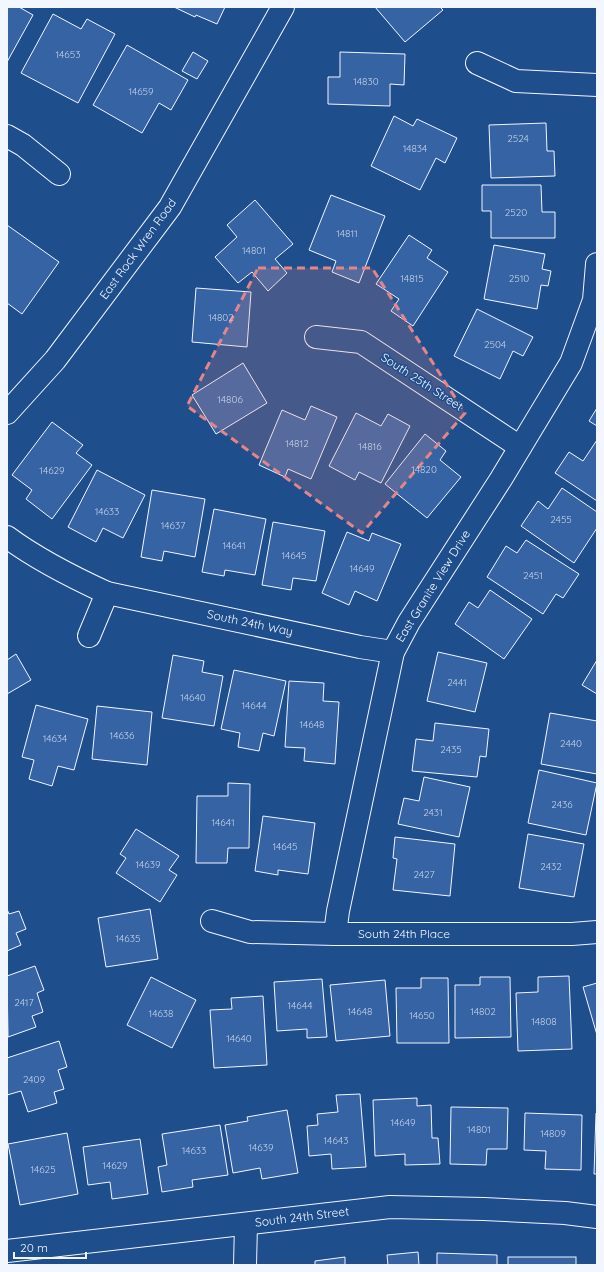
<svg xmlns="http://www.w3.org/2000/svg" width="604" height="1272" font-family="Quicksand,sans-serif">
<rect width="100%" height="100%" fill="#1f4e8c"/>
<g fill="#3563a3" stroke="#f2f6ff">
<path d="M 7,7 L 19,7 L 33,15 L 7,62 Z"/>
<path d="M 174,7 L 225,7 L 217,24 L 196,15 L 195,17 Z"/>
<path d="M 375,7 L 440,7 L 443,10 L 405,42 Z"/>
<path d="M 53,14 L 81,29 L 87,19 L 115,34 L 78,103 L 21,73 Z"/>
<path d="M 127,45 L 188,80 L 171,110 L 159,103 L 142,133 L 93,105 Z"/>
<path d="M 193,52 L 208,61 L 197,79 L 182,71 Z"/>
<path d="M 340,52 L 405,54 L 404,85 L 390,84 L 390,106 L 328,104 L 328,77 L 340,77 Z"/>
<path d="M 394,116 L 413,126 L 417,119 L 457,138 L 445,163 L 436,158 L 420,190 L 371,166 Z"/>
<path d="M 546,123 L 547,151 L 554,151 L 555,176 L 491,178 L 489,125 Z"/>
<path d="M 482,185 L 541,185 L 542,212 L 555,212 L 555,238 L 491,238 L 491,211 L 482,211 Z"/>
<path d="M 331,195 L 385,216 L 359,283 L 332,272 L 336,261 L 309,250 Z"/>
<path d="M 255,200 L 293,244 L 275,259 L 287,273 L 268,291 L 252,272 L 238,283 L 215,257 L 237,237 L 227,225 Z"/>
<path d="M 7,225 L 59,262 L 22,314 L 7,303 Z"/>
<path d="M 409,235 L 432,250 L 427,258 L 448,272 L 413,326 L 391,311 L 399,299 L 376,284 Z"/>
<path d="M 494,245 L 545,254 L 542,269 L 551,271 L 548,286 L 541,285 L 537,309 L 484,299 Z"/>
<path d="M 196,288 L 251,292 L 247,347 L 192,342 Z"/>
<path d="M 477,309 L 533,337 L 523,356 L 513,351 L 500,379 L 454,356 Z"/>
<path d="M 243,363 L 267,403 L 216,434 L 192,395 Z"/>
<path d="M 311,406 L 337,417 L 311,479 L 288,469 L 285,477 L 259,465 L 282,410 L 305,420 Z"/>
<path d="M 597,408 L 597,426 L 589,421 Z"/>
<path d="M 356,413 L 381,426 L 388,414 L 410,426 L 381,483 L 359,472 L 355,480 L 329,466 Z"/>
<path d="M 52,422 L 83,445 L 76,453 L 92,465 L 52,519 L 26,499 L 32,490 L 12,475 Z"/>
<path d="M 425,434 L 446,451 L 440,460 L 461,477 L 427,518 L 385,484 Z"/>
<path d="M 597,440 L 597,501 L 555,473 L 569,452 L 583,461 Z"/>
<path d="M 97,470 L 145,495 L 123,538 L 103,528 L 96,542 L 68,527 Z"/>
<path d="M 562,488 L 597,512 L 597,528 L 574,563 L 521,526 L 538,501 L 548,509 Z"/>
<path d="M 152,490 L 205,499 L 195,557 L 164,551 L 162,561 L 141,557 Z"/>
<path d="M 214,509 L 266,519 L 255,575 L 225,570 L 224,576 L 202,572 Z"/>
<path d="M 273,522 L 325,531 L 316,581 L 293,578 L 291,590 L 262,585 Z"/>
<path d="M 347,532 L 369,541 L 372,533 L 401,544 L 377,601 L 355,591 L 349,605 L 322,593 Z"/>
<path d="M 526,540 L 579,574 L 563,598 L 556,594 L 543,614 L 487,577 L 506,546 L 517,553 Z"/>
<path d="M 490,590 L 532,619 L 504,659 L 455,624 L 469,602 L 478,608 Z"/>
<path d="M 438,652 L 487,663 L 475,712 L 427,701 Z"/>
<path d="M 16,654 L 31,680 L 7,694 L 7,660 Z"/>
<path d="M 173,655 L 204,661 L 202,672 L 223,676 L 214,726 L 162,718 Z"/>
<path d="M 597,660 L 597,694 L 582,685 Z"/>
<path d="M 234,670 L 286,681 L 274,736 L 263,733 L 259,751 L 238,747 L 240,733 L 221,729 Z"/>
<path d="M 289,681 L 324,683 L 323,701 L 339,702 L 335,764 L 304,761 L 305,748 L 285,747 Z"/>
<path d="M 36,705 L 88,719 L 74,770 L 58,766 L 52,786 L 29,779 L 34,760 L 22,757 Z"/>
<path d="M 97,706 L 152,712 L 147,765 L 92,759 Z"/>
<path d="M 550,713 L 597,721 L 597,774 L 541,764 Z"/>
<path d="M 435,723 L 489,729 L 486,757 L 480,756 L 477,777 L 412,771 L 416,739 L 433,741 Z"/>
<path d="M 539,770 L 597,783 L 586,835 L 528,823 Z"/>
<path d="M 424,777 L 470,787 L 459,837 L 398,824 L 404,798 L 419,801 Z"/>
<path d="M 228,783 L 250,784 L 249,848 L 228,848 L 227,863 L 196,863 L 197,796 L 228,796 Z"/>
<path d="M 263,816 L 315,823 L 308,874 L 278,870 L 278,875 L 255,871 Z"/>
<path d="M 136,829 L 179,856 L 169,870 L 177,875 L 160,902 L 116,873 L 126,858 L 120,854 Z"/>
<path d="M 528,834 L 584,844 L 574,897 L 519,888 Z"/>
<path d="M 395,837 L 455,844 L 450,896 L 393,890 L 397,859 L 393,858 Z"/>
<path d="M 7,909 L 9,914 L 19,911 L 26,929 L 16,933 L 21,945 L 7,951 Z"/>
<path d="M 150,909 L 158,959 L 106,967 L 98,918 Z"/>
<path d="M 35,966 L 44,990 L 37,993 L 43,1012 L 32,1016 L 36,1027 L 8,1037 L 7,976 Z"/>
<path d="M 569,976 L 572,1049 L 518,1051 L 516,993 L 538,992 L 538,977 Z"/>
<path d="M 151,977 L 196,1000 L 172,1048 L 127,1025 Z"/>
<path d="M 480,977 L 510,977 L 511,1037 L 455,1038 L 455,985 L 480,985 Z"/>
<path d="M 421,978 L 448,978 L 449,1043 L 397,1043 L 396,988 L 421,988 Z"/>
<path d="M 322,979 L 327,1037 L 307,1038 L 307,1029 L 277,1031 L 274,982 Z"/>
<path d="M 385,980 L 390,1036 L 336,1041 L 330,985 Z"/>
<path d="M 597,983 L 597,1035 L 583,987 Z"/>
<path d="M 263,996 L 267,1065 L 214,1068 L 210,1010 L 232,1009 L 231,998 Z"/>
<path d="M 59,1041 L 67,1067 L 58,1070 L 64,1089 L 54,1092 L 57,1103 L 28,1112 L 21,1091 L 7,1095 L 7,1058 Z"/>
<path d="M 360,1094 L 366,1167 L 332,1169 L 331,1154 L 309,1156 L 307,1126 L 318,1125 L 317,1114 L 338,1112 L 336,1095 Z"/>
<path d="M 417,1098 L 417,1106 L 431,1105 L 432,1138 L 438,1138 L 440,1164 L 405,1165 L 405,1154 L 375,1156 L 373,1100 Z"/>
<path d="M 451,1107 L 508,1108 L 507,1149 L 487,1149 L 486,1165 L 450,1164 Z"/>
<path d="M 287,1110 L 298,1173 L 262,1179 L 260,1168 L 233,1173 L 225,1125 L 248,1121 L 247,1117 Z"/>
<path d="M 525,1113 L 582,1115 L 581,1170 L 545,1169 L 546,1151 L 524,1150 Z"/>
<path d="M 596,1113 L 597,1113 L 597,1174 L 594,1174 Z"/>
<path d="M 220,1125 L 228,1175 L 192,1180 L 193,1187 L 162,1192 L 158,1167 L 167,1165 L 162,1134 Z"/>
<path d="M 67,1133 L 78,1194 L 20,1205 L 8,1144 Z"/>
<path d="M 140,1139 L 148,1194 L 112,1199 L 110,1182 L 88,1185 L 83,1147 Z"/>
<path d="M 418,1252 L 419,1265 L 388,1265 L 387,1255 Z"/>
<path d="M 437,1253 L 497,1255 L 497,1265 L 437,1265 Z"/>
<path d="M 345,1257 L 345,1265 L 315,1265 L 315,1261 Z"/>
<rect x="508" y="1257" width="68" height="8"/>
</g>
<g fill="none" stroke-linecap="round" stroke-linejoin="round">
<defs>
<g id="minor">
<path d="M 477,63 L 516,81 L 597,85"/>
<path d="M 7,136 L 23,145 L 59,174"/>
<path d="M 316,337 L 361,342 L 520,447"/>
<path d="M 7,413 L 55,360 L 170,207 L 283,7"/>
<path d="M 7,537 C 38,560 72,577 107,593 L 360,647 L 393,652"/>
<path d="M 89,636 L 107,593"/>
<path d="M 212,921 L 250,932 L 335,934 L 572,934 L 597,932"/>
<path d="M 335,934 L 338,911 L 393,652 L 409,622 L 501,479 L 571,363 L 594,300 L 597,264"/>
<path d="M 7,1251 L 390,1207 L 484,1209 L 565,1213 L 597,1217"/>
<path d="M 245,1265 L 246,1224"/>
</g>
</defs>
<use href="#minor" stroke="#f2f6ff" stroke-width="24"/>
<use href="#minor" stroke="#1f4e8c" stroke-width="22"/>
</g>
<path fill="#e38589" fill-opacity="0.2" stroke="#e38589" stroke-width="3" stroke-dasharray="8 5" stroke-linejoin="round" d="M 258,268 L 372,268 L 465,413 L 362,533 L 187,406 Z"/>
<g text-anchor="middle" stroke-width="3" stroke-linejoin="round" paint-order="stroke">
<g font-size="10" fill="#c3d1e8">
<text x="68" y="58">14653</text>
<text x="366" y="85">14830</text>
<text x="141" y="95">14659</text>
<text x="518" y="142">2524</text>
<text x="415" y="152">14834</text>
<text x="516" y="216">2520</text>
<text x="347" y="237">14811</text>
<text x="254" y="254">14801</text>
<text x="412" y="282">14815</text>
<text x="519" y="282">2510</text>
<text x="221" y="321">14802</text>
<text x="495" y="348">2504</text>
<text x="230" y="403">14806</text>
<text x="297" y="447">14812</text>
<text x="370" y="450">14816</text>
<text x="424" y="473">14820</text>
<text x="52" y="474">14629</text>
<text x="107" y="515">14633</text>
<text x="561" y="523">2455</text>
<text x="173" y="529">14637</text>
<text x="234" y="549">14641</text>
<text x="294" y="559">14645</text>
<text x="362" y="572">14649</text>
<text x="533" y="579">2451</text>
<text x="457" y="686">2441</text>
<text x="193" y="701">14640</text>
<text x="254" y="709">14644</text>
<text x="312" y="728">14648</text>
<text x="122" y="739">14636</text>
<text x="55" y="742">14634</text>
<text x="571" y="747">2440</text>
<text x="451" y="753">2435</text>
<text x="562" y="808">2436</text>
<text x="433" y="816">2431</text>
<text x="223" y="826">14641</text>
<text x="285" y="850">14645</text>
<text x="148" y="868">14639</text>
<text x="551" y="870">2432</text>
<text x="424" y="878">2427</text>
<text x="128" y="942">14635</text>
<text x="24" y="1006">2417</text>
<text x="300" y="1009">14644</text>
<text x="360" y="1015">14648</text>
<text x="483" y="1015">14802</text>
<text x="161" y="1017">14638</text>
<text x="422" y="1019">14650</text>
<text x="544" y="1025">14808</text>
<text x="239" y="1042">14640</text>
<text x="34" y="1083">2409</text>
<text x="403" y="1126">14649</text>
<text x="479" y="1133">14801</text>
<text x="553" y="1137">14809</text>
<text x="336" y="1144">14643</text>
<text x="261" y="1151">14639</text>
<text x="194" y="1154">14633</text>
<text x="115" y="1169">14629</text>
<text x="43" y="1173">14625</text>
</g>
<g font-size="12" fill="#f2f6ff" stroke="#1f4e8c">
<text transform="translate(138 249) rotate(-54)" y="4">East Rock Wren Road</text>
<text transform="translate(422 382) rotate(33)" y="4">South 25th Street</text>
<text transform="translate(433 586) rotate(-58)" y="4">East Granite View Drive</text>
<text transform="translate(250 623) rotate(12)" y="4">South 24th Way</text>
<text x="404" y="938">South 24th Place</text>
<text transform="translate(302 1217) rotate(-7)" y="4">South 24th Street</text>
</g>
</g>
<rect width="604" height="1272" fill="none" stroke="#f2f6ff" stroke-width="16"/>
<path d="M14 1252v6h72v-6" fill="none" stroke="#f2f6ff" stroke-width="2"/>
<text x="20" y="1252" font-size="12" fill="#f2f6ff" stroke="#1f4e8c" stroke-width="3" paint-order="stroke">20 m</text>
</svg>
